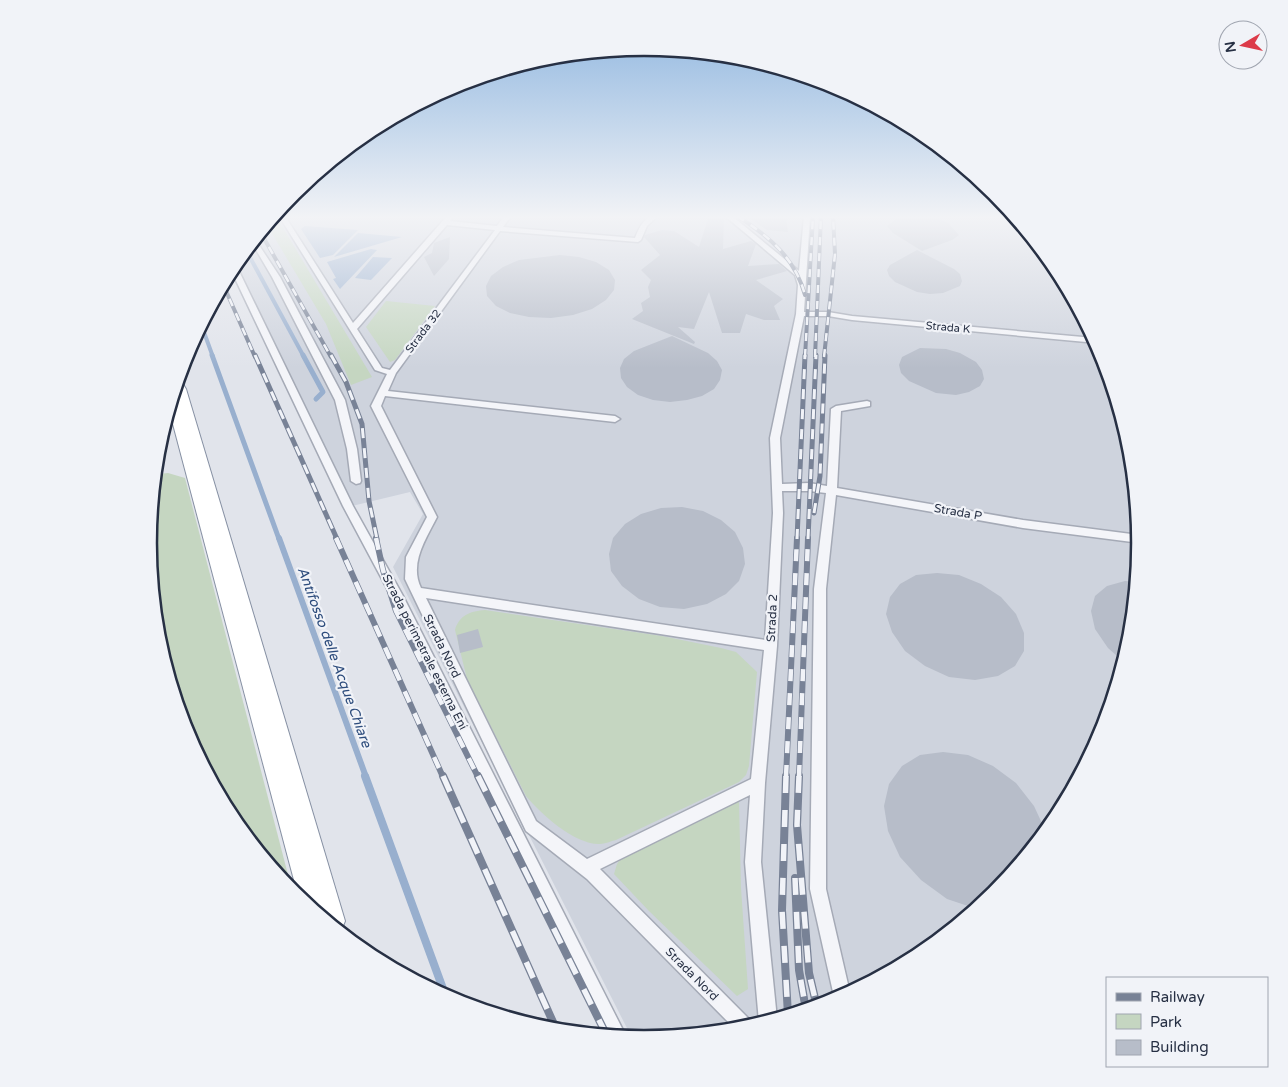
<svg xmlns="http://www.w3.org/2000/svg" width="1288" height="1087" font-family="'Varela Round',sans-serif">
<rect width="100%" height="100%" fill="#e1e4eb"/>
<path fill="#ced3dd" d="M 274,216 L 1014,216 L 1057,268 L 1102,354 L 1131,447 L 1140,544 L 1130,641 L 1102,734 L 1056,819 L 995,894 L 919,956 L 834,1002 L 740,1030 L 644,1039 L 632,1038 L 393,567 L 423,514 L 410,492 L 352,506 L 235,264 Z"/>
<g fill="#c5d6c1">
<path d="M 274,216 L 276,216 L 372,377 L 351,385 L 326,324 L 267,225 Z"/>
<path d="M 386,301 L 435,306 L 395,360 L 390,362 L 366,327 Z"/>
<path d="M 168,473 L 185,478 L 293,894 L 231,819 L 186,733 L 169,678 L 151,574 L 148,543 L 154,480 L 159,474 Z"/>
<path d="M 485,610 L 662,636 L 721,648 L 736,652 L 757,672 L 749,766 L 746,775 L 739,782 L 616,840 C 611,841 605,844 600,844 C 575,845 541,814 526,796 L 467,679 L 455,630 C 459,615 471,611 485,610 Z"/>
<path d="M 739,801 L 741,888 L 748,989 L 737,996 L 649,911 L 614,874 L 617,864 L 623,855 Z"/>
</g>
<g fill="#98afce">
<path d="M 305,226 L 358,230 L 333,255 L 320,258 L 301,229 Z"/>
<path d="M 358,233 L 402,237 L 334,257 Z"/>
<path d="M 371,249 L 377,250 L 340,289 L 333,279 L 336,278 L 327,262 Z"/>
<path d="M 373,257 L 392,258 L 371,280 L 355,278 Z"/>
</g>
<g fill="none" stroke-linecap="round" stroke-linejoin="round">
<g stroke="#98afce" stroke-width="4">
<path d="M 246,250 L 304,357"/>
<path d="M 201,324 L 213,357"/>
</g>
<g stroke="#98afce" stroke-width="5">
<path d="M 212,355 L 279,539"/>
<path d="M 303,355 L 323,392 L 316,399"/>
</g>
<path stroke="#98afce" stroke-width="6" d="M 279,538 L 366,777"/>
<path stroke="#98afce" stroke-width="8" d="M 365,776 L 446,997"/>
</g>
<g fill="#b7bdc9">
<path d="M 709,216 L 724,217 L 723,249 L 751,241 L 756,244 L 748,266 L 779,264 L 787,271 L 756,280 L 783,299 L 774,306 L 780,320 L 764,320 L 746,314 L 740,333 L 722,333 L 709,292 L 694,329 L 678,327 L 695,342 L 694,344 L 632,319 L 643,311 L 641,303 L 650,297 L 648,287 L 651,280 L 641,270 L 660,255 L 644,237 L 645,235 L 662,230 L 674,231 L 699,247 Z"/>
<path d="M 746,216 L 786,216 L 788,232 L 767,230 Z"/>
<path d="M 930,216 L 948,223 L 959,235 L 952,240 L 922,251 L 893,233 L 887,226 L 899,217 Z"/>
<path d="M 450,237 L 449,259 L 434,276 L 424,257 L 432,253 L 434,243 Z"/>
<path d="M 917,250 L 954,269 L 960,274 L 962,281 L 960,286 L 943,293 L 930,294 L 917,292 L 895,282 L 889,276 L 887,270 L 890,265 Z"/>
<path d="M 560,255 L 579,257 L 596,262 L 609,270 L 615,280 L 614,290 L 606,300 L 592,309 L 573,315 L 551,318 L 529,317 L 510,313 L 496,306 L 487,296 L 486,286 L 491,276 L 503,267 L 519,260 Z"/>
<path d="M 672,336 L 708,353 L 717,361 L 722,370 L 720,380 L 714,389 L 702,396 L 687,400 L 670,402 L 653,400 L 638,395 L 627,387 L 621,378 L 620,368 L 624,359 L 634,351 Z"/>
<path d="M 920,348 L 946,349 L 960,353 L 976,362 L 982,370 L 984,379 L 980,386 L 969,392 L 956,395 L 936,393 L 909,381 L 901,373 L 899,365 L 902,357 Z"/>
<path d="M 682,507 L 703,511 L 721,520 L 735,532 L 743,548 L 745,564 L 739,581 L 726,594 L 707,604 L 684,609 L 660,607 L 639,599 L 622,586 L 611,571 L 609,554 L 613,538 L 625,524 L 641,514 L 661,508 Z"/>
<path d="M 937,573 L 959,575 L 981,584 L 1001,597 L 1016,614 L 1024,633 L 1024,651 L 1015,666 L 998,676 L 975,680 L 949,677 L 925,666 L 905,651 L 892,632 L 886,614 L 890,597 L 900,584 L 916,575 Z"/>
<path d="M 1125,581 L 1136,582 L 1130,641 L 1124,662 L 1108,648 L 1095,629 L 1091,611 L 1095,596 L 1107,586 Z"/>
<path d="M 478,629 L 483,647 L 460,653 L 457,635 Z"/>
<path d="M 943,752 L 968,755 L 993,766 L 1016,783 L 1034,806 L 1046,832 L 995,894 L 977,909 L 947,899 L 921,880 L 900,857 L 888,831 L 884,806 L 889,784 L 902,766 L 920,755 Z"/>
</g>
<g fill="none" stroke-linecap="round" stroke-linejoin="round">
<defs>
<g id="service">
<path d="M 279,216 L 285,216 L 353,323 L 447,216 L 454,216 L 450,221 L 497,226 L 504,216 L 511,216 L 503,227 L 635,238 C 640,226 644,216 658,216 L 647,226 L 641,240 L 638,242 L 500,231 L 396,373 L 388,391 L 615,416 L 620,419 L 615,422 L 385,396 L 381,406 L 437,517 C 426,539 409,563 421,588 L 765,640 L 773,513 L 770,438 L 796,314 L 798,285 L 795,275 L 725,216 L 732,216 L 799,271 L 804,216 L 810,216 L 804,312 L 828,312 L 852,316 L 1094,338 L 1097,343 L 852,320 L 828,316 L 804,316 L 780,438 L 782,484 L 809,483 L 827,486 L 831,409 L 836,406 L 867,401 L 870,402 L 870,406 L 841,411 L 837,488 L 1023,520 L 1139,535 L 1140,543 L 1023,528 L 836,495 L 826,589 L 826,889 L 850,993 L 835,1001 L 810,889 L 814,589 L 826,493 L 809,491 L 782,491 L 783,513 L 777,646 L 765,783 L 761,862 L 777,1019 L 760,1024 L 759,1022 L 745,862 L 750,795 L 600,869 L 752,1022 L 754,1026 L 736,1030 L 587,879 L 526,831 L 405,579 L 406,557 L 427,517 L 371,406 L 387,374 L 375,370 ZM 447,225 L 495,230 L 390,370 L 382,368 L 357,329 ZM 426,598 L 764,650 L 751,779 L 587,859 L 536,821 Z"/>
<path d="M 255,239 L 280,277 L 345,400 L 357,449 L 361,481 L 360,483 L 356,484 L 351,481 L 347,449 L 335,400 L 272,277 L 252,243 Z"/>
<path d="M 234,265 L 237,267 L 353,506 L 403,596 L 627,1038 L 608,1036 L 391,596 L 343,506 L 231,270 Z"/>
</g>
<path id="trunk" d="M 177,383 L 183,384 L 186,389 L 345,921 L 340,933 L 299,899 L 169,409 Z"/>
</defs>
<use href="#service" stroke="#a5aab6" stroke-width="3"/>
<use href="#trunk" stroke="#8690a3" stroke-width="2"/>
<use href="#service" fill="#f4f5f9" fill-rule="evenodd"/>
<use href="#trunk" fill="#fff" fill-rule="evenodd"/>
<defs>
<g id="rail-far3">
<path d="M 737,216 C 769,236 795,258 805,295"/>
<path d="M 261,233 L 331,357"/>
<path d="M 223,284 L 255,357"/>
<path d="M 805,357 L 813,216"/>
<path d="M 815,357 L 821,216"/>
<path d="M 824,357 L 835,254 L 833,216"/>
</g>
<g id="rail-far2">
<path d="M 255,355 L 337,539"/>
<path d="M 331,355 L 346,382 L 362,424 L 369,501 L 377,539"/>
<path d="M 814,513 L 820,476 L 825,355"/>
<path d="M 797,539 L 805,355"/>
<path d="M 808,539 L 816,355"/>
</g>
<g id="rail-far1">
<path d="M 336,538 L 443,777"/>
<path d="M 376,538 L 383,570 L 396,611 L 478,777"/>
<path d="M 786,777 L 797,538"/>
<path d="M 799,777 L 808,538"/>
</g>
<g id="rail">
<path d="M 443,776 L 557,1031"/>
<path d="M 478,776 L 607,1036"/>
<path d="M 786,776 L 782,910 L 788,1015"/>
<path d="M 799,776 L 797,825 L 809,973 L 817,1007"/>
<path d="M 795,878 L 799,970 L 806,1010"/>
</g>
</defs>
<use href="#rail-far3" stroke="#788296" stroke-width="4"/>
<use href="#rail-far2" stroke="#788296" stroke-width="5"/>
<use href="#rail-far1" stroke="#788296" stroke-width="6"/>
<use href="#rail" stroke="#788296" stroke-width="8"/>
<use href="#rail-far3" stroke="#f1f3f8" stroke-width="2.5" stroke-dasharray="8" stroke-linecap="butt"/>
<use href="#rail-far2" stroke="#f1f3f8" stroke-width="3" stroke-dasharray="10" stroke-linecap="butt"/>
<use href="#rail-far1" stroke="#f1f3f8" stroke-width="4.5" stroke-dasharray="12" stroke-linecap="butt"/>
<use href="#rail" stroke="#f1f3f8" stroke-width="5.5" stroke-dasharray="17" stroke-linecap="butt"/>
</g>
<linearGradient id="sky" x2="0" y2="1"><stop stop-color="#88b2de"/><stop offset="0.59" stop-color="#f2f3f6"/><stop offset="1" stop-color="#f2f3f6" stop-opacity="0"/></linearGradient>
<rect width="1288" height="368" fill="url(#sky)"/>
<g text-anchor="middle" stroke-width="4.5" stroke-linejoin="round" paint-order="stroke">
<g font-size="11" fill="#273044" stroke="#f1f3f8">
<text transform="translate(948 327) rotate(5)" y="4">Strada K</text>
<text transform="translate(423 331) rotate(-53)" y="4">Strada 32</text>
</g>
<g font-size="12" fill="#273044" stroke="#f1f3f8">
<text transform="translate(958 512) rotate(10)" y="4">Strada P</text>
<text transform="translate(772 618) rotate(-87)" y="4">Strada 2</text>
<text transform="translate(442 646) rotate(64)" y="4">Strada Nord</text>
<text transform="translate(425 652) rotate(63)" y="4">Strada perimetrale esterna Eni</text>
<text transform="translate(692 974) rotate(45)" y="4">Strada Nord</text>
</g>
<g font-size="14" font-style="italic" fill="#2d4c7c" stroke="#f1f3f8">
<text transform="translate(335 657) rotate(70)" y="5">Antifosso delle Acque Chiare</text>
</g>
</g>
<path d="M0 0H1288V1087H0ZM157 543a487 487 0 1 1 974 0a487 487 0 1 1-974 0Z" fill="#f1f3f8" fill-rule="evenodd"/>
<path fill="none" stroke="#273044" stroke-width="2.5" d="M157 543a487 487 0 1 1 974 0a487 487 0 1 1-974 0Z"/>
<rect x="1106" y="977" width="162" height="90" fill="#f1f3f8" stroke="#a0a5b0"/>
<rect x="1116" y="993" width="25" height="8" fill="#788296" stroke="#a0a5b0"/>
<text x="1150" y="1002" font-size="15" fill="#273044">Railway</text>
<rect x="1116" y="1014" width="25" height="15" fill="#c5d6c1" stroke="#a0a5b0"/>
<text x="1150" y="1027" font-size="15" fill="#273044">Park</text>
<rect x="1116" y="1040" width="25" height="15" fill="#b7bdc9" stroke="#a0a5b0"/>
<text x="1150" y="1052" font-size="15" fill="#273044">Building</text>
<g transform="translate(1243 45) rotate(261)"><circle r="24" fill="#f1f3f8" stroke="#a0a5b0"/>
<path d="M0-4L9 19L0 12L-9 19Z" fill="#dc3a49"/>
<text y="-8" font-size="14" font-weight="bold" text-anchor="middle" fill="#273044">N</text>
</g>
</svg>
